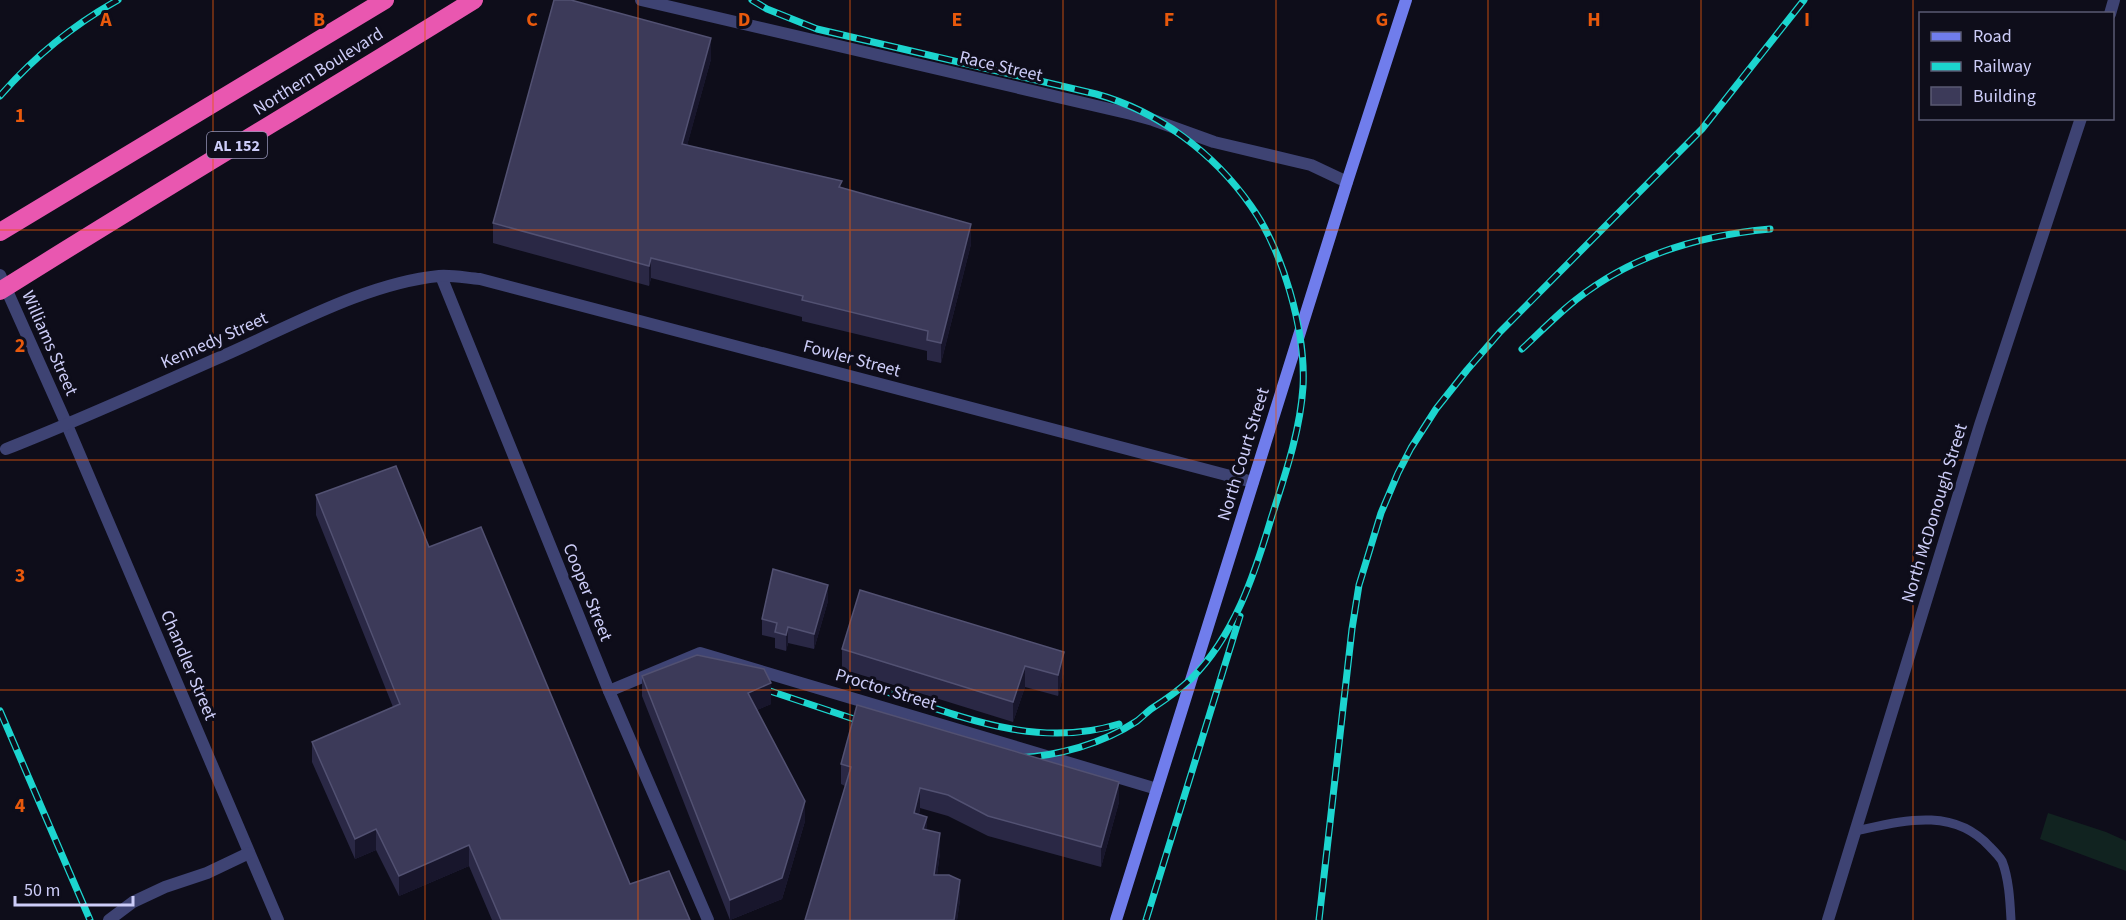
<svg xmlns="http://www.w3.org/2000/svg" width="2126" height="920" font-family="'Source Sans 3',sans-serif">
<rect width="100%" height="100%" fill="#0e0d1a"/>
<path fill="#112320" d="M 2048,813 L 2106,832 L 2126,841 L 2126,871 L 2040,839 Z"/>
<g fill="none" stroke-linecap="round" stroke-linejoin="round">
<path stroke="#3e4373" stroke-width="9" d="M 1855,831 C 1902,821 1953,806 1990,847 C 1994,851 1999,856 2002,861 C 2009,879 2010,901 2011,920"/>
<g stroke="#3e4373" stroke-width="12">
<path d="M 641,0 L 1131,114 L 1153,120 L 1214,142 L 1311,165 L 1347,182"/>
<path d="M 2110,14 L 2114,0"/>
<path d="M 0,275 L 67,425 L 278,920"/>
<path d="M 441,276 L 609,691 L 708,920"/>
<path d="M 6,449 C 80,420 152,387 225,355 C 291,326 367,283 439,276 C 452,275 467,278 480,279 L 1253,482"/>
<path d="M 609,691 L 700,653 L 1157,789"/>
<path d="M 109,920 L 133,902 L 165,887 L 207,873 L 249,853"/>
<path d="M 1828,920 L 1980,425 L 2081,118"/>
</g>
<path stroke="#707dec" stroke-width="12" d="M 1116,920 L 1347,182 L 1406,0"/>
<path stroke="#e957b0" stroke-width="18" d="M 0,232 L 385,0"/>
<defs>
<g id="rail">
<path d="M 752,0 L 767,9 L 817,29 L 1096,94 C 1158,111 1214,153 1251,206 C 1283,251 1306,331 1303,387 C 1300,432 1285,475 1271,519 C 1254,576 1234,636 1191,679 C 1178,691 1165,700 1151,709 C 1146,713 1142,717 1137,721 C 1102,744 1058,756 1017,758"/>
<path d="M 0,96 C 34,57 73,25 118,0"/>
<path d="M 1522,349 C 1537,335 1551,321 1566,308 C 1625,257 1695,236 1770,229"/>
<path d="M 764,689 L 869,724"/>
<path d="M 878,689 C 957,715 1035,750 1119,724"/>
<path d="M 0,711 L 90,920"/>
<path d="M 1146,920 L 1240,616"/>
<path d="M 1319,920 L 1352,629 L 1359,585 L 1381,513 L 1398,473 L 1411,448 L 1436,409 L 1467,370 L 1500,332 L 1702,129 L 1804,0"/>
</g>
</defs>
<use href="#rail" stroke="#1cd5cf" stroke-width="7"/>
<use href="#rail" stroke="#0e0d1a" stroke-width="4.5" stroke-dasharray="14" stroke-linecap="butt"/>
<path stroke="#e957b0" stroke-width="18" d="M 0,291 C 157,192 316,98 474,0"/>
</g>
<g fill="#2a2845">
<path d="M 711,59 L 687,145 L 842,187 L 971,244 L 941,363 L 927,360 L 927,351 L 802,321 L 802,317 L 651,278 L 649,286 L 493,243 L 493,223 Z"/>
<path d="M 316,495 L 429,547 L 630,884 L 690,920 L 492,920 L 469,866 L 399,896 L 376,850 L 355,859 L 312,762 L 312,742 L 393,707 L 316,515 Z"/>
<path d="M 860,590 L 1064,672 L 1058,696 L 1025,687 L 1013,722 L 842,669 L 842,649 Z"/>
<path d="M 828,601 L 814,649 L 788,643 L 786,651 L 775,648 L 775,638 L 762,635 L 762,619 Z"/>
<path d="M 642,676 L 771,704 L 757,710 L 805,821 L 782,899 L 730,920 L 642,696 Z"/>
<path d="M 841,764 L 1119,802 L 1101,867 L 988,836 L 948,816 L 920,808 L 919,815 L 940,853 L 937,875 L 960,900 L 957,920 L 805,920 L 845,786 L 841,784 Z"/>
</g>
<g fill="#18162c">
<path d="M 711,38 L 711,59 L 682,164 L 682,144 Z"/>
<path d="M 971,224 L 971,244 L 941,363 L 941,343 Z"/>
<path d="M 651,258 L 651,278 L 649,286 L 649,266 Z"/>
<path d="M 828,585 L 828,601 L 814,649 L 814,634 Z"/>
<path d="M 788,627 L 788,643 L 786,651 L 786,635 Z"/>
<path d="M 1064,652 L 1064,672 L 1058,696 L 1058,675 Z"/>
<path d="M 1025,666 L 1025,687 L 1013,722 L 1013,702 Z"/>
<path d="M 771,683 L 771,704 L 748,714 L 748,693 Z"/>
<path d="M 1119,782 L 1119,802 L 1101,867 L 1101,847 Z"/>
<path d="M 920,788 L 920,808 L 914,834 L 914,813 Z"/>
<path d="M 805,801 L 805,821 L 782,899 L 730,920 L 730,900 Z"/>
<path d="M 927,817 L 927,837 L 923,829 Z"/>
<path d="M 376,829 L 376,850 L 355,859 L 355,839 Z"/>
<path d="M 940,833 L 940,853 L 934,895 L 934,875 Z"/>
<path d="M 469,845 L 469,866 L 399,896 L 399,876 Z"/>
<path d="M 960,880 L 960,900 L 957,920 L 954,920 Z"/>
</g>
<g fill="#3c3a59" stroke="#525172" stroke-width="1.5">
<path d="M 554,0 L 571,0 L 711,38 L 682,144 L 842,181 L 839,187 L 971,224 L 941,343 L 927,340 L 928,331 L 802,300 L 803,296 L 651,258 L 649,266 L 493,223 Z"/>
<path d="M 396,466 L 429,547 L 481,527 L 630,884 L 669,871 L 690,920 L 501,920 L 469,845 L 399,876 L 376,829 L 355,839 L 312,742 L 400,704 L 316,495 Z"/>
<path d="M 773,569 L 828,585 L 814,634 L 788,627 L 786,635 L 775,632 L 777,623 L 762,619 Z"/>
<path d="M 860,590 L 1064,652 L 1058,675 L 1025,666 L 1013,702 L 842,649 Z"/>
<path d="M 697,655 L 764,669 L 771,683 L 748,693 L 805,801 L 782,878 L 730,900 L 642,676 Z"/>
<path d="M 857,705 L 1119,782 L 1101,847 L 988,816 L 948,795 L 920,788 L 914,813 L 927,817 L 923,829 L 940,833 L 934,875 L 949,875 L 960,880 L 954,920 L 805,920 L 851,767 L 841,764 Z"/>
</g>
<path fill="none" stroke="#e8590c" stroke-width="1.5" stroke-opacity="0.55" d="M 213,0 L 213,920M 425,0 L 425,920M 638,0 L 638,920M 850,0 L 850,920M 1063,0 L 1063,920M 1276,0 L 1276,920M 1488,0 L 1488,920M 1701,0 L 1701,920M 1913,0 L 1913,920M 0,230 L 2126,230M 0,460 L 2126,460M 0,690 L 2126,690"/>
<g text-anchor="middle" stroke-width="6" stroke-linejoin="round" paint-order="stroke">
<rect fill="#0e0d1a" stroke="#9493b5" stroke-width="1.5" x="207" y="132" width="60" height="26" rx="4.5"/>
<g font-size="16" font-weight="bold" fill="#cdcdf8">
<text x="237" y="151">AL 152</text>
</g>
<g font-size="18" fill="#cdcdf8" stroke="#0e0d1a">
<text transform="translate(1001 66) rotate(13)" y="6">Race Street</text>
<text transform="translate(318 71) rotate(-32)" y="6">Northern Boulevard</text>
<text transform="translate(214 340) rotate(-24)" y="6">Kennedy Street</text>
<text transform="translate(50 343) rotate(66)" y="6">Williams Street</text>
<text transform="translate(852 358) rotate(15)" y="6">Fowler Street</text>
<text transform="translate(1243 454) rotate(-73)" y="6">North Court Street</text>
<text transform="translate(1934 513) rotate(-73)" y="6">North McDonough Street</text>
<text transform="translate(588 592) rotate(68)" y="6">Cooper Street</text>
<text transform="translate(189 665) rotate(67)" y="6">Chandler Street</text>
<text transform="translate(886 689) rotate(17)" y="6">Proctor Street</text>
</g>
</g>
<g font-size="20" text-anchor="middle" font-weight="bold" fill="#e8590c" stroke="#0e0d1a" stroke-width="6" stroke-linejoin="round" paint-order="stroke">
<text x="106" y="26">A</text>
<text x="319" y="26">B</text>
<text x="532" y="26">C</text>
<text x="744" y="26">D</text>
<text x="957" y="26">E</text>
<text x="1169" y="26">F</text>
<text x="1382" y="26">G</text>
<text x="1594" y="26">H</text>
<text x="1807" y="26">I</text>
<text x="20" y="122">1</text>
<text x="20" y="352">2</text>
<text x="20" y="582">3</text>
<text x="20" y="812">4</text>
</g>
<rect x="1919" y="12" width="195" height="108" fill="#0e0d1a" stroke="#5a5a73" stroke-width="1.5"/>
<rect x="1931" y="32" width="30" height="9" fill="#707dec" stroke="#5a5a73" stroke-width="1.5"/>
<text x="1973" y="42" font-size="18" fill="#cdcdf8">Road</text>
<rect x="1931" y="62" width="30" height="9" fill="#1cd5cf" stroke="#5a5a73" stroke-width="1.5"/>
<text x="1973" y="72" font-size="18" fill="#cdcdf8">Railway</text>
<rect x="1931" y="87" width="30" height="18" fill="#3c3a59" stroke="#5a5a73" stroke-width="1.5"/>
<text x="1973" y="102" font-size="18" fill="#cdcdf8">Building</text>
<path d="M15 896v9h118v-9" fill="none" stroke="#cdcdf8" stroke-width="3"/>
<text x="24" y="896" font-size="18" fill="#cdcdf8" stroke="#0e0d1a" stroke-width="4.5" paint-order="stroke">50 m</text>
</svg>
